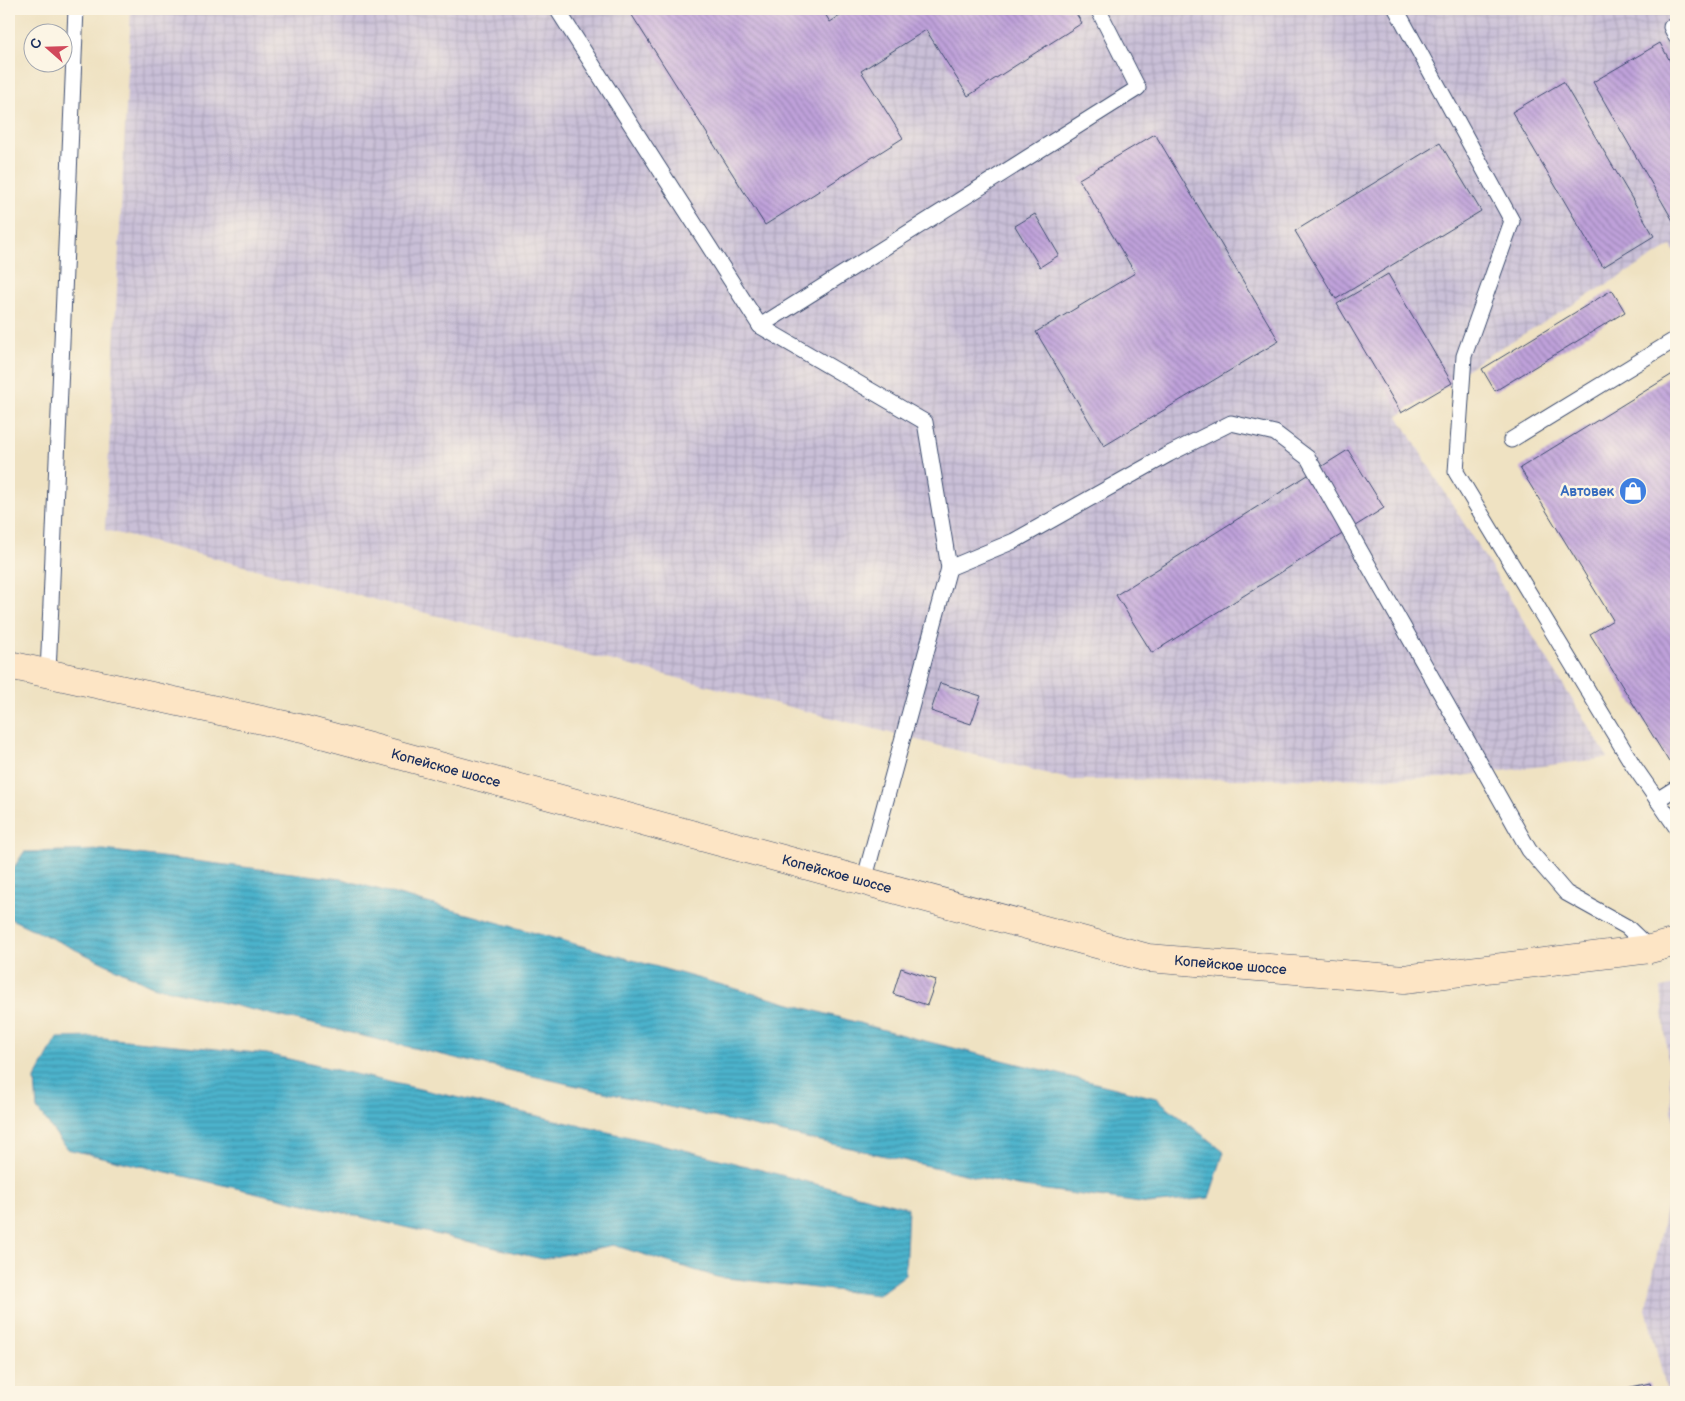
<svg xmlns="http://www.w3.org/2000/svg" width="1685" height="1401" font-family="'Balsamiq Sans',sans-serif">
<defs>
<pattern id="industrial-grid" width="8" height="8" patternUnits="userSpaceOnUse" patternTransform="scale(1.25)"><rect width="8" height="8" fill="#c9bfd7"/><path d="M0 4h8M4 0v8" fill="none" stroke="#aca4bb"/></pattern>
<pattern id="water-rules" width="6" height="5" patternUnits="userSpaceOnUse" patternTransform="scale(1.25)"><rect width="6" height="5" fill="#4cb2cb"/><path d="M0 2.5h6" fill="none" stroke="#3e91a8"/></pattern>
<pattern id="building-back-hatch" width="6" height="6" patternUnits="userSpaceOnUse" patternTransform="scale(1.25)"><rect width="6" height="6" fill="#bfa1da"/><path d="M-1 5l2 2M0 0l6 6M5-1l2 2" fill="none" stroke="#9a84b4"/></pattern>
</defs>
<rect width="100%" height="100%" fill="#fcf5e5"/>
<filter id="ink" filterUnits="userSpaceOnUse"><feTurbulence type="fractalNoise" baseFrequency=".02" numOctaves="2"/><feDisplacementMap in="SourceGraphic" scale="10" xChannelSelector="R" yChannelSelector="G"/><feConvolveMatrix kernelMatrix="1 2 1 2 8 2 1 2 1" color-interpolation-filters="sRGB"/></filter>
<filter id="wash" filterUnits="userSpaceOnUse"><feTurbulence type="fractalNoise" baseFrequency=".0096" numOctaves="4" result="noise"/><feDisplacementMap in="SourceGraphic" scale="20" xChannelSelector="R" yChannelSelector="G"/><feGaussianBlur stdDeviation="1.12" result="paint"/><feColorMatrix in="noise" values="0 0 0 0 0 0 0 0 0 0 0 0 0 0 0 0 0 1.4 0 .05"/><feComposite in="paint" operator="in"/></filter>
<g filter="url(#wash)">
<rect width="100%" height="100%" fill="#efe2c2"/>
<g fill="url(#industrial-grid)">
<path d="M 131,9 L 1676,9 L 1676,254 L 1671,246 L 1482,359 L 1398,416 L 1608,758 L 1445,778 L 1072,780 L 105,530 Z"/>
<path d="M 1676,985 L 1676,1151 L 1661,988 Z"/>
<path d="M 1676,1159 L 1676,1392 L 1667,1392 L 1646,1309 Z"/>
</g>
<g fill="url(#water-rules)" stroke="#347094">
<path d="M 104,850 L 341,879 L 913,1038 L 1156,1098 L 1224,1152 L 1209,1198 L 1148,1204 L 1017,1186 L 485,1065 L 152,986 L 9,918 L 9,875 L 24,852 Z"/>
<path d="M 95,1037 L 267,1054 L 673,1147 L 908,1208 L 905,1275 L 878,1295 L 717,1277 L 613,1245 L 543,1259 L 67,1149 L 37,1109 L 35,1079 L 57,1038 Z"/>
</g>
<g id="blocks">
<g fill="url(#building-back-hatch)">
<path d="M 628,9 L 822,9 L 830,22 L 851,9 L 1073,9 L 1082,23 L 968,96 L 926,30 L 861,71 L 903,138 L 765,225 Z"/>
<path d="M 1660,43 L 1676,72 L 1676,226 L 1593,82 Z"/>
<path d="M 1563,82 L 1654,236 L 1603,267 L 1512,112 Z"/>
<path d="M 1155,134 L 1279,341 L 1104,446 L 1036,332 L 1135,273 L 1079,179 Z"/>
<path d="M 1440,143 L 1481,211 L 1336,299 L 1295,231 Z"/>
<path d="M 1035,214 L 1059,255 L 1040,267 L 1015,226 Z"/>
<path d="M 1388,274 L 1452,383 L 1401,413 L 1337,304 Z"/>
<path d="M 1612,290 L 1625,312 L 1495,391 L 1482,369 Z"/>
<path d="M 1676,372 L 1676,757 L 1669,762 L 1590,634 L 1613,620 L 1520,468 Z"/>
<path d="M 1348,450 L 1384,508 L 1152,653 L 1116,595 Z"/>
<path d="M 940,683 L 981,696 L 971,724 L 931,711 Z"/>
<path d="M 901,968 L 936,980 L 927,1005 L 893,994 Z"/>
<path d="M 1650,1383 L 1652,1392 L 1618,1392 L 1617,1390 Z"/>
</g>
</g>
</g>
<g filter="url(#ink)">
<use href="#blocks" fill-opacity="0" stroke="#3b4a6d" stroke-width="1"/>
<g fill="none" stroke-linecap="round" stroke-linejoin="round">
<defs>
<g id="lane">
<path d="M 557,9 L 760,326 L 925,422 L 949,568 L 1014,541 L 1169,454 L 1231,423 L 1275,433 L 1308,458 L 1529,850 L 1566,893 L 1627,927 L 1650,949"/>
<path d="M 1396,9 L 1512,221 L 1464,356 L 1456,472 L 1633,765 L 1676,827"/>
<path d="M 1676,24 L 1671,27 L 1676,37"/>
<path d="M 760,326 L 1138,88 L 1098,9"/>
<path d="M 1511,440 L 1676,339"/>
<path d="M 48,674 L 76,9"/>
<path d="M 1657,800 L 1676,788"/>
<path d="M 864,881 L 949,568"/>
</g>
<g id="secondary">
<path id="s1" d="M 9,665 L 303,729 L 1148,958 L 1404,979 L 1650,949 L 1676,942"/>
</g>
</defs>
<use href="#lane" stroke="#3b4a6d" stroke-width="17"/>
<use href="#secondary" stroke="#3b4a6d" stroke-width="29"/>
<use href="#lane" stroke="#fff" stroke-width="15"/>
<use href="#secondary" stroke="#fde5c5" stroke-width="28"/>
</g>
</g>
<defs>
<symbol id="shop-disc" viewBox="-11 -11 22 22"><circle r="9.5" fill="#3f7fe0" stroke="#fcf5e5"/><path d="M-5-2.5h2.3a2.7 3.5 0 0 1 5.4 0H5L5.5 6h-11ZM-1.5-2.5h3a1.5 2.3 0 0 0-3 0Z" fill="#fff"/></symbol>
</defs>
<g fill-rule="evenodd">
<use href="#shop-disc" x="1617" y="475" width="32" height="32"/>
</g>
<g text-anchor="middle" stroke-width="5" stroke-linejoin="round" paint-order="stroke">
<g font-size="14" font-weight="bold" fill="#366cbe" stroke="#fcf5e5" text-anchor="end">
<text x="1614" y="496">Автовек</text>
</g>
<g font-size="14" fill="#1b2f5e" stroke="#fcf5e5">
<text dy="5" stroke="none"><textPath href="#s1" startOffset="449">Копейское шоссе</textPath></text>
<text dy="5" stroke="none"><textPath href="#s1" startOffset="854">Копейское шоссе</textPath></text>
<text dy="5" stroke="none"><textPath href="#s1" startOffset="1259">Копейское шоссе</textPath></text>
</g>
</g>
<rect width="1685" height="1401" fill="none" stroke="#fcf5e5" stroke-width="30"/>
<g transform="translate(48 48) rotate(290)"><circle r="24" fill="#fcf5e5" stroke="#a2a6af"/>
<path d="M0-4L9 19L0 12L-9 19Z" fill="#d1495b"/>
<text y="-8" font-size="14" font-weight="bold" text-anchor="middle" fill="#1b2f5e">С</text>
</g>
</svg>
